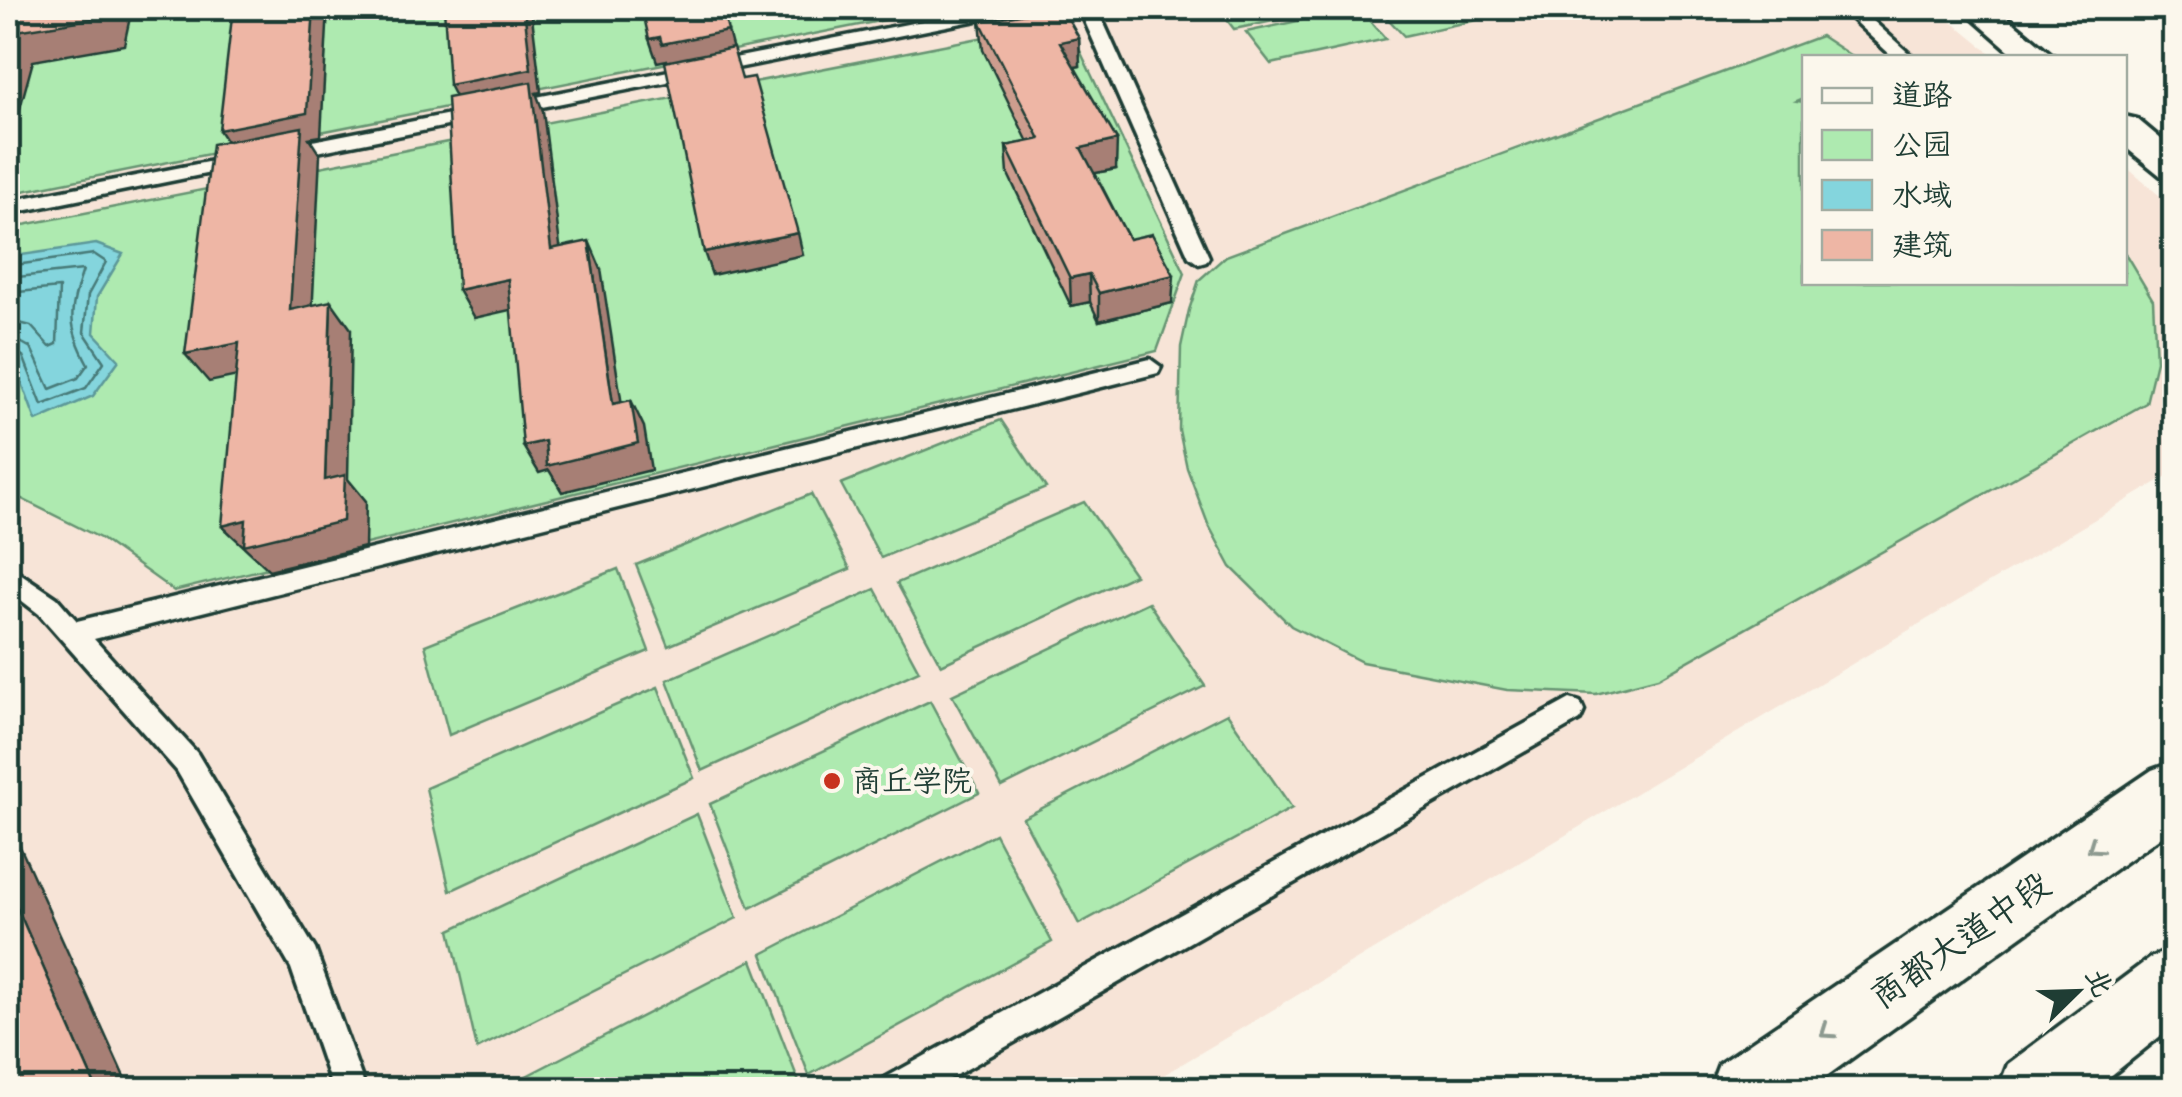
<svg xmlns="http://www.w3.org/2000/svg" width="2182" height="1097" font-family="Kalam,'LXGW WenKai TC',sans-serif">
<rect width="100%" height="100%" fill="#fbf7ec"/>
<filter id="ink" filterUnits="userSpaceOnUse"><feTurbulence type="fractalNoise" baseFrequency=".01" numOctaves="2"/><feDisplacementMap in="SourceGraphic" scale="20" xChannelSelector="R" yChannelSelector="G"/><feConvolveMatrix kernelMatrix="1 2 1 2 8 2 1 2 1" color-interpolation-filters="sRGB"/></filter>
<g filter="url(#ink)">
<path fill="#f7e4d7" d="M 8,8 L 1935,8 L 1995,57 L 1804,58 L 1804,282 L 2124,282 L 2125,166 L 2174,208 L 2174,472 L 1140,1089 L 8,1089 Z"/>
<g fill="#aeeab0" stroke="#669472" stroke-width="2.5">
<path d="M 8,8 L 945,8 L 8,194 Z"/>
<path d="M 1218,8 L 1337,8 L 1234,29 Z"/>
<path d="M 1359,8 L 1386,39 L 1271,64 L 1246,32 Z"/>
<path d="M 1378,8 L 1509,8 L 1513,12 L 1404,36 Z"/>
<path d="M 1066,21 L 1185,273 L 1157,351 L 174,591 L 100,538 L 8,492 L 8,228 Z"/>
<path d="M 1821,36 L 1853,57 L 1804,58 L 1804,98 L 1797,101 L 1804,102 L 1804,282 L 2124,282 L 2125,253 L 2153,300 L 2156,361 L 2146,403 L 1658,678 L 1596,694 L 1507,690 L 1362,662 L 1291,626 L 1231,567 L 1208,524 L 1187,468 L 1179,430 L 1181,347 L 1189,310 L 1199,280 L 1226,256 Z"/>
<path d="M 1001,420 L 1046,488 L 881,558 L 841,484 Z"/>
<path d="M 811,494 L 850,569 L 668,646 L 636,565 Z"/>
<path d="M 1084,502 L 1135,575 L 941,665 L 897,583 Z"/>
<path d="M 618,569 L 649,651 L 449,735 L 425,645 Z"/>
<path d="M 875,589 L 919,671 L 702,771 L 667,680 Z"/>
<path d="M 1148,602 L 1205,686 L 1002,787 L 952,695 Z"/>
<path d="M 658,687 L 694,778 L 450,891 L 426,788 Z"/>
<path d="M 930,701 L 979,793 L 750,908 L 710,804 Z"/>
<path d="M 1227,713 L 1292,808 L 1079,924 L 1023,818 Z"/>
<path d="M 697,814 L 737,918 L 477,1049 L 450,930 Z"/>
<path d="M 995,834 L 1052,942 L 809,1075 L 762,954 Z"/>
<path d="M 752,960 L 799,1082 L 784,1089 L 501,1089 Z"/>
</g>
<path fill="#84d5dd" stroke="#5c9899" stroke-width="2.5" d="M 96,244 L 123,254 L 97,297 L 94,333 L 119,360 L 93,396 L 36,421 L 14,361 L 8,355 L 8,257 Z"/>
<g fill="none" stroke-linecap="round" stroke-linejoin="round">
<g stroke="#477a78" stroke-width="2.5">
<path d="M 8,266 L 94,254 L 106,262 L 88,295 L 84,332 L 104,362 L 86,388 L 42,405 L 23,356 L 8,348"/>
<path d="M 8,278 L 83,270 C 69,312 67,325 88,364 L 78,378 L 50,389 L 31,348 L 8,335"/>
<path d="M 8,293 L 59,288 L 57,344 L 50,347 L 31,326 L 8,320"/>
</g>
<defs>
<g id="lane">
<path d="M 989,8 L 1021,8 L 1012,13 L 282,159 L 272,153 L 282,147 Z"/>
<path d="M 1079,8 L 1097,8 L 1209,257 L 1206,262 L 1199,264 L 1189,257 Z"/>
<path d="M 1840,8 L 1859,8 L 1914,58 L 1894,58 Z"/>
<path d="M 243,155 L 253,161 L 250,165 L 8,214 L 8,201 Z"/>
<path d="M 1150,359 L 1161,367 L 1158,373 L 94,639 L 197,753 L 315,949 L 366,1090 L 333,1090 L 291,968 L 177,771 L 39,614 L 8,590 L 8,565 L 57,598 L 77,621 Z"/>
<path d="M 1570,699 L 1580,702 L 1584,711 L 1580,720 L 930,1090 L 881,1090 L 885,1078 Z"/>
</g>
<g id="street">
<path d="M 1961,8 L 1996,8 L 2056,58 L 2018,58 Z"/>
<path d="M 2124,116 L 2137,119 L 2174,150 L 2174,180 L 2161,176 L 2124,146 Z"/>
</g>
<g id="highway">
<path d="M 2174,762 L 2174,827 L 1807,1090 L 1709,1090 L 1719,1064 L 2152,770 Z"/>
<path d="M 2174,947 L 2174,1025 L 2093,1090 L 1998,1090 L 2008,1064 L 2150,958 Z"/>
</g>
</defs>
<use href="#lane" stroke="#1f3d34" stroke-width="7"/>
<use href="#street" stroke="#1f3d34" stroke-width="7"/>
<use href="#highway" stroke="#1f3d34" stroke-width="7"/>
<use href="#lane" fill="#fbf7ec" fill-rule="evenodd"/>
<use href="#street" fill="#fbf7ec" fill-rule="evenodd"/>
<use href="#highway" fill="#fbf7ec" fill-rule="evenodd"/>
</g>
<path fill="#cd9d8e" stroke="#1f3d34" stroke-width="2.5" d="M 980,21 L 1079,38 L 1080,66 L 1075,67 L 1116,169 L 1095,173 L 1129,239 L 1172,303 L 1099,321 L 1090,302 L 1071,306 L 1008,174 L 1006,146 L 1028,142 L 983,50 Z"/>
<g fill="#a77f74" stroke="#1f3d34" stroke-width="2.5">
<path d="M 106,8 L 132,8 L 124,45 L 33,61 L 8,152 L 8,41 L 10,32 Z"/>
<path d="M 314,8 L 328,8 L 321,136 L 309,138 L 320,155 L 311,337 L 290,310 L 234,153 L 219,130 Z"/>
<path d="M 524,8 L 531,8 L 541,92 L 536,93 L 543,111 L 564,277 L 461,108 L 449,85 Z"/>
<path d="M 728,31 L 734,54 L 669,67 L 667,60 L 657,62 L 649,39 Z"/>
<path d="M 1079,38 L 1080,66 L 1061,70 L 1060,42 Z"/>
<path d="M 1117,140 L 1116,169 L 1081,176 L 1081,148 Z"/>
<path d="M 798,233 L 803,255 L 712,275 L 704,252 Z"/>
<path d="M 589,241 L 601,269 L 626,431 L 613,404 Z"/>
<path d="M 1089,274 L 1090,302 L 1071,306 L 1070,278 Z"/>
<path d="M 1174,275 L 1172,303 L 1099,321 L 1099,293 Z"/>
<path d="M 508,279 L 523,307 L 474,318 L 458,290 Z"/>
<path d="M 331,301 L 351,329 L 348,479 L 366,501 L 365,547 L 269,570 L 222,526 L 325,480 Z"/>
<path d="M 239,343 L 262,371 L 209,382 L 185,354 Z"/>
<path d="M 631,400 L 644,427 L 651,470 L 562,492 L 549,470 L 539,473 L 523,446 L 545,441 Z"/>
<path d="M 8,820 L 130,1090 L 97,1090 L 8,887 Z"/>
</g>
<g fill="#eeb6a5" stroke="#1f3d34" stroke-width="2.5">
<path d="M 8,8 L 106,8 L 104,17 L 10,32 L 8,41 Z"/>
<path d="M 233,8 L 314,8 L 307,113 L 219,130 Z"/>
<path d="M 444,8 L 524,8 L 531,69 L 449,85 Z"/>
<path d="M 642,8 L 722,8 L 728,31 L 662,44 L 660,37 L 649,39 Z"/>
<path d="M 1054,8 L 1062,8 L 1079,38 L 1060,42 L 1117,140 L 1081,148 L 1129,239 L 1152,234 L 1174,275 L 1099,293 L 1089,274 L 1070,278 L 1006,146 L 1040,139 L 980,21 Z"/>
<path d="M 733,48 L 742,79 L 754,77 L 798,233 L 704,252 L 665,62 Z"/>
<path d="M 531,82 L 551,249 L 589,241 L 613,404 L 631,400 L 638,443 L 547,466 L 545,441 L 523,446 L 508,279 L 458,290 L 447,98 Z"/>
<path d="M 302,127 L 290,310 L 331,301 L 325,480 L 345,475 L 343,521 L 244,545 L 246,520 L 222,526 L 239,343 L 185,354 L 212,144 Z"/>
<path d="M 8,887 L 97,1090 L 8,1090 Z"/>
</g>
<defs><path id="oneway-chevron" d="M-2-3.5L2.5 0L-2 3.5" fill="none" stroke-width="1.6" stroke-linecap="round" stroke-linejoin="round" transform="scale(2.5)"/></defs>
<g stroke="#8d9a90">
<use href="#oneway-chevron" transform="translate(2094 847) rotate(145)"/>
<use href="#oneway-chevron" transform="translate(1827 1032) rotate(145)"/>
</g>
</g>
<circle fill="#c8321e" stroke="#fbf7ec" stroke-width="4" cx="832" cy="781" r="10"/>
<g text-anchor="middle" stroke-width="8" stroke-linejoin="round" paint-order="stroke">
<g font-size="30" fill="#1f3d34" stroke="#fbf7ec" text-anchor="start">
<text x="852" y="791">商丘学院</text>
</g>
<g font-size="35" fill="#1f3d34" stroke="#fbf7ec">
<text transform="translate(1960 940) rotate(-35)" y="12">商都大道中段</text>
</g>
</g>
<rect width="2182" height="1097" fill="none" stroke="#fbf7ec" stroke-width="40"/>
<rect x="20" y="20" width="2142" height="1057" fill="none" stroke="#1f3d34" stroke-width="4" filter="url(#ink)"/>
<rect x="1802" y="55" width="325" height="230" fill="#fbf7ec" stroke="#a3ada2" stroke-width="2.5"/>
<rect x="1822" y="88" width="50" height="15" fill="#fbf7ec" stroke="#a3ada2" stroke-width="2.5"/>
<text x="1892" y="105" font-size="30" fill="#1f3d34">道路</text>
<rect x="1822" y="130" width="50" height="30" fill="#aeeab0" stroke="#a3ada2" stroke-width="2.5"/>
<text x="1892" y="155" font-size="30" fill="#1f3d34">公园</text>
<rect x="1822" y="180" width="50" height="30" fill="#84d5dd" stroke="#a3ada2" stroke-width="2.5"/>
<text x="1892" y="205" font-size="30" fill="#1f3d34">水域</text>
<rect x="1822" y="230" width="50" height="30" fill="#eeb6a5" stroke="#a3ada2" stroke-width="2.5"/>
<text x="1892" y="255" font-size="30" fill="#1f3d34">建筑</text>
<g transform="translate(2077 992) rotate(67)" stroke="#fbf7ec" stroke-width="8" paint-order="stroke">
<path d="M0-8L18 38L0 25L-18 38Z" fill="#1f3d34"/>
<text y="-15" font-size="28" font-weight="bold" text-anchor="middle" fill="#1f3d34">北</text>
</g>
</svg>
